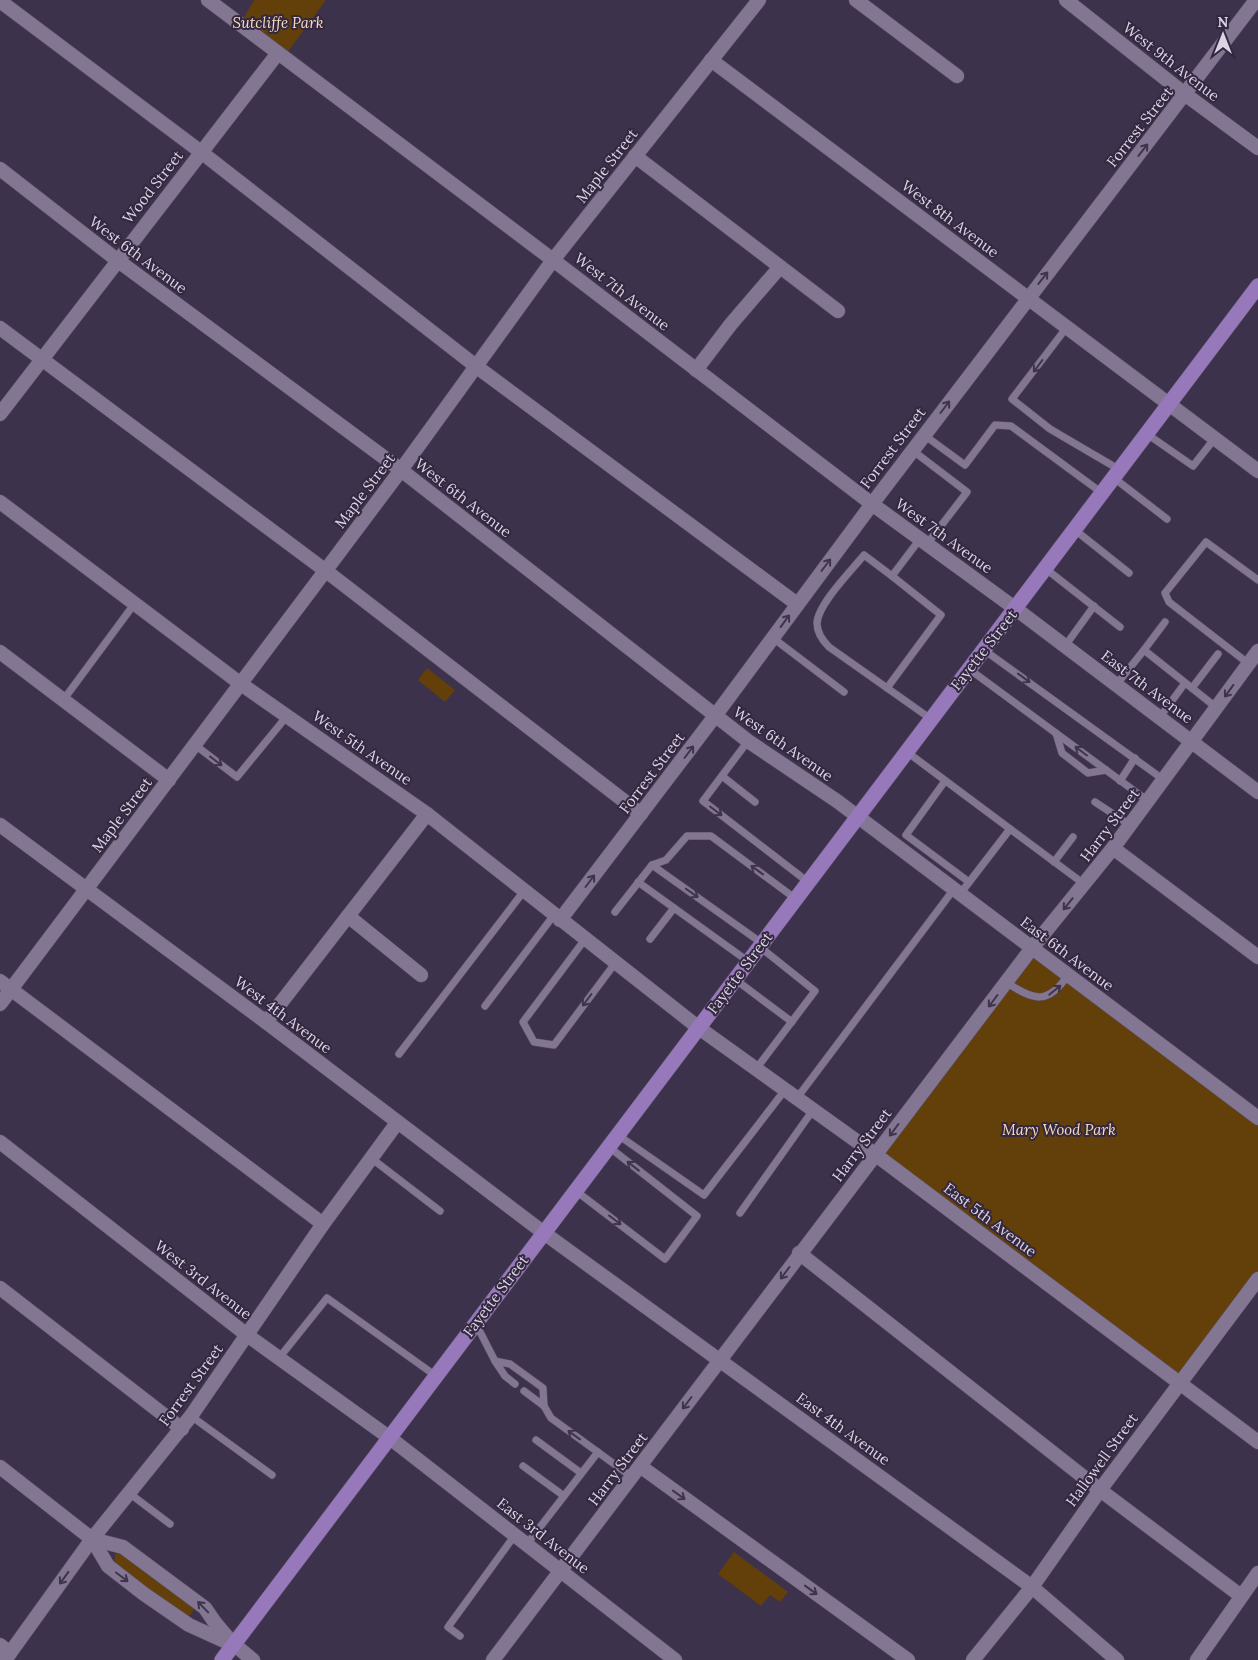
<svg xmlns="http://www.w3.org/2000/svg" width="1258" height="1660" font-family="Lora,serif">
<rect width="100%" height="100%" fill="#3d324b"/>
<g fill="#633f0a">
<path d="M 254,0 L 326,0 L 284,57 L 240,24 Z"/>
<path d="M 427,668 L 455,690 L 445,702 L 418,680 Z"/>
<path d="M 1032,948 L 1258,1118 L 1258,1279 L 1179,1382 L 876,1155 Z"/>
<path d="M 123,1551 L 197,1606 L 187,1619 L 114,1564 L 115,1554 Z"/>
<path d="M 734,1552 L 788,1592 L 780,1602 L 770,1595 L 761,1606 L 718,1574 Z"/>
</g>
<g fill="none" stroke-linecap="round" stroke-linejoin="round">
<defs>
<g id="lane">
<path d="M 1067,327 L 1012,399 L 1050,429 L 1120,470"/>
<path d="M 1147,434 L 1193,466 L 1215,438"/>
<path d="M 924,435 L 965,465 L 995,425 L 1011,426 L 1102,493"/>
<path d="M 912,450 L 967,492 L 927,544"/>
<path d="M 1114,478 L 1167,519"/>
<path d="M 1075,530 L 1129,573"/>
<path d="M 920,539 L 892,576 L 864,555 C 852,570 818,604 817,623 C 817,632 822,640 829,647 L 931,719"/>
<path d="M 1046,569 L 1120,627"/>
<path d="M 1165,622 L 1144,650 L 1217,708"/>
<path d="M 773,638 L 844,692"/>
<path d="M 1065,646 L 1094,606"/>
<path d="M 984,650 L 1164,780"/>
<path d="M 1249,664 L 1169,602 L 1165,593 L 1206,542 L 1258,580"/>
<path d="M 969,669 L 1148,801"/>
<path d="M 1116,685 L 1144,650"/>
<path d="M 887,688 L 941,615 L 892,576"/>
<path d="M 1192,688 L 1218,654"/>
<path d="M 64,699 L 135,603"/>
<path d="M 1160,717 L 1185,683"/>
<path d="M 1056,733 L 1062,753 L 1088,773 L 1106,770"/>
<path d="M 748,741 L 703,801 L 808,882"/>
<path d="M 195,745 L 237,777 L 287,716"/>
<path d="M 907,752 L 1084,884"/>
<path d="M 722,776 L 755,802"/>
<path d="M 945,781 L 906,835 L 969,882"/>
<path d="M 1120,781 L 1135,758"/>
<path d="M 1095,802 L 1130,825"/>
<path d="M 1054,862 L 1073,837"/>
<path d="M 652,865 L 763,944"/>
<path d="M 638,882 L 749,962"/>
<path d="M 960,894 L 1010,829"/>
<path d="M 615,912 L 652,865 L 666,860 L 687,836 L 711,836 L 796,899"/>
<path d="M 586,938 L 523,1022 L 534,1042 L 554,1045 L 616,962"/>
<path d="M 650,939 L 674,908"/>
<path d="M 736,980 L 792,1022"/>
<path d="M 1006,982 C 1034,1001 1048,1005 1068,975"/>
<path d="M 485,1006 L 554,915"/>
<path d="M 399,1054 L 524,891"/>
<path d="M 756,1069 L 815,991 L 760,947"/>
<path d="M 797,1098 L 954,889"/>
<path d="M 618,1135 L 704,1195 L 785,1090"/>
<path d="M 371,1158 L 440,1211"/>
<path d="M 576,1191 L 665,1259 L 697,1216 L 609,1147"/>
<path d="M 740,1213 L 813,1110"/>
<path d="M 476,1324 L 495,1361 L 510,1364 L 543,1388 L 544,1406"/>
<path d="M 279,1358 L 327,1298 L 436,1376"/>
<path d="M 495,1361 L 505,1376 L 515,1384"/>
<path d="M 524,1391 L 544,1406 L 551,1418 L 632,1477"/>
<path d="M 191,1416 L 272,1475"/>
<path d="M 536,1440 L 581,1473"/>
<path d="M 523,1466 L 564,1496"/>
<path d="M 129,1493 L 170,1524"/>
<path d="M 527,1544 L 598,1452"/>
<path d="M 460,1636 L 448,1627 L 515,1535"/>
</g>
<g id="street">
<path d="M 208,0 L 553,260 L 872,504 L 1016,609 L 1258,792"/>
<path d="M 856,0 L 957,76"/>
<path d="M 1066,0 L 1186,95 L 1258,148"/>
<path d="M 0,1 L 201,152 L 477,367 L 797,604"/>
<path d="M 711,60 L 1258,471"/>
<path d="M 635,156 L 838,311"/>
<path d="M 0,169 L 117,260 L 401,470 L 748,741 L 837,801 L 1258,1118"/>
<path d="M 0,328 L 326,571 L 641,814"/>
<path d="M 696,370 L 731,324 L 780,267"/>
<path d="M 0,414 L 278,53"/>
<path d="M 0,502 L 241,684 L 427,814 L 699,1028 L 876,1155 L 1258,1442"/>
<path d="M 0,652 L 169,780"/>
<path d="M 0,825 L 266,1022 L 544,1233 L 1032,1587 L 1117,1660"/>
<path d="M 1113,848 L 1258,957"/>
<path d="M 348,916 L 421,975"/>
<path d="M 560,920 L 715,716 L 872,504 L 1256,0"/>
<path d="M 0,981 L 323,1224"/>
<path d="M 0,1004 L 401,470 L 553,260 L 759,0"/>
<path d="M 266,1022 L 427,814"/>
<path d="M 0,1142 L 247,1335 L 390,1438 L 675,1660"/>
<path d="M 799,1253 L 1100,1490 L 1241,1596"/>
<path d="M 0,1288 L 182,1429"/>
<path d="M 640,1466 L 908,1660"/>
<path d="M 0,1467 L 92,1539 L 108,1566 L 144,1594 L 189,1625 L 233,1645"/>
<path d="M 92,1539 L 123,1547 L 205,1608 C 218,1629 233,1645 253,1660"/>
<path d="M 0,1645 L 10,1653"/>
<path d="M 5,1660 L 92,1539 L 191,1416 L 323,1224 L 397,1123"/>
<path d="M 493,1660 L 1032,948 L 1113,848 L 1258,651"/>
<path d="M 973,1660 L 1032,1587 L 1100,1490 L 1258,1279"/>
<path d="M 1197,1660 L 1258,1573"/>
</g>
<path id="primary" d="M 222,1660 L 1258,286"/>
</defs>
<use href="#lane" stroke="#5b5167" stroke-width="8"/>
<use href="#street" stroke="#5b5167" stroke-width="15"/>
<use href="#primary" stroke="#5b5167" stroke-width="16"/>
<use href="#lane" stroke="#837693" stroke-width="7"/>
<use href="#street" stroke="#837693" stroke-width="14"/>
<use href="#primary" stroke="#9778bb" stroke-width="15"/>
</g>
<defs><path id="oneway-shaft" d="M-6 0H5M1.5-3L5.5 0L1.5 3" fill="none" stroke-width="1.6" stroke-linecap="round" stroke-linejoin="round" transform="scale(1.25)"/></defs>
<g stroke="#3f344c">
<use href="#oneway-shaft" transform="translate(1143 150) rotate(-52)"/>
<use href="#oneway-shaft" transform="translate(1043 278) rotate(-52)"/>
<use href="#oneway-shaft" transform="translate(1038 366) rotate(127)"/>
<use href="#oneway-shaft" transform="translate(945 407) rotate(-53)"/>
<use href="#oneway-shaft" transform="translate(826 565) rotate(-53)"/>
<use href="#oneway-shaft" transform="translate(785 621) rotate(-54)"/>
<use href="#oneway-shaft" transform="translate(1024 678) rotate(36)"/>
<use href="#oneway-shaft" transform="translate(1229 691) rotate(126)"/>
<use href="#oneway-shaft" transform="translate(1081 751) rotate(-143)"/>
<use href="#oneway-shaft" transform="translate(689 752) rotate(-53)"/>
<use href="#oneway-shaft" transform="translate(216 761) rotate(37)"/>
<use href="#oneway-shaft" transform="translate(716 811) rotate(37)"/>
<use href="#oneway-shaft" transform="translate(757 870) rotate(-144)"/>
<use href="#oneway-shaft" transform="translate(590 881) rotate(-53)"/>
<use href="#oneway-shaft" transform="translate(692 893) rotate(35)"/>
<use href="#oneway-shaft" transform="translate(1068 904) rotate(129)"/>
<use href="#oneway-shaft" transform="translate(1055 990) rotate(-39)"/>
<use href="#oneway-shaft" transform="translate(587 1000) rotate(127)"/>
<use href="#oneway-shaft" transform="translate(993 1001) rotate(127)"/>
<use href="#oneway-shaft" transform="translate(894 1130) rotate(127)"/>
<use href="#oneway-shaft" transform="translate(633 1166) rotate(-142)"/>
<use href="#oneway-shaft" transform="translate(615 1220) rotate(37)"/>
<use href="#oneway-shaft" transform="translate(785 1273) rotate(127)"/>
<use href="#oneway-shaft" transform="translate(687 1403) rotate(127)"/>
<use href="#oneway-shaft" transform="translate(574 1435) rotate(-144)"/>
<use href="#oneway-shaft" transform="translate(679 1495) rotate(36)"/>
<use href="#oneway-shaft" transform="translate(122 1577) rotate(37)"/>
<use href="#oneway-shaft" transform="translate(64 1578) rotate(126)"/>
<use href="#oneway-shaft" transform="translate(811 1590) rotate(36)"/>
<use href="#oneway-shaft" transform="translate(203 1607) rotate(-134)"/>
</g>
<g text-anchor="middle" stroke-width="4" stroke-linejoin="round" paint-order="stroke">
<g font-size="15" font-style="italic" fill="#f9ddbf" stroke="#332840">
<text x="278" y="28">Sutcliffe Park</text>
<text x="1059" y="1135">Mary Wood Park</text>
</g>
<g font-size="15" fill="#dbd4e5" stroke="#332840">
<text transform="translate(1171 62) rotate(38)" y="5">West 9th Avenue</text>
<text transform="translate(1140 127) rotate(-52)" y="5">Forrest Street</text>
<text transform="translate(607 166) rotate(-52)" y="5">Maple Street</text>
<text transform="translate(153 187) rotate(-52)" y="5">Wood Street</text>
<text transform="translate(950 219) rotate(37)" y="5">West 8th Avenue</text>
<text transform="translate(138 255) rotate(37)" y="5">West 6th Avenue</text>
<text transform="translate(622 292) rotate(38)" y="5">West 7th Avenue</text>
<text transform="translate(893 448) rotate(-53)" y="5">Forrest Street</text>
<text transform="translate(365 491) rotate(-53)" y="5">Maple Street</text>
<text transform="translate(463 498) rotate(38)" y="5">West 6th Avenue</text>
<text transform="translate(944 536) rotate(36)" y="5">West 7th Avenue</text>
<text transform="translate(984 650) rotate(-52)" y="5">Fayette Street</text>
<text transform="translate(1147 687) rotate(37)" y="5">East 7th Avenue</text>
<text transform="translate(783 744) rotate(35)" y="5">West 6th Avenue</text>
<text transform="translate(362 748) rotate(35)" y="5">West 5th Avenue</text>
<text transform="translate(652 773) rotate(-53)" y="5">Forrest Street</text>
<text transform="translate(122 815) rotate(-53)" y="5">Maple Street</text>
<text transform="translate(1110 825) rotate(-53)" y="5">Harry Street</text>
<text transform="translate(1067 954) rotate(37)" y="5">East 6th Avenue</text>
<text transform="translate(740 973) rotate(-53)" y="5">Fayette Street</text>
<text transform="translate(283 1015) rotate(37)" y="5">West 4th Avenue</text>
<text transform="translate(862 1145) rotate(-53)" y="5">Harry Street</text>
<text transform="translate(990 1220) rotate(37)" y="5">East 5th Avenue</text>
<text transform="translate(203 1280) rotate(38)" y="5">West 3rd Avenue</text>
<text transform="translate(496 1296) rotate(-53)" y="5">Fayette Street</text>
<text transform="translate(191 1385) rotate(-54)" y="5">Forrest Street</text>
<text transform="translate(843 1429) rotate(36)" y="5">East 4th Avenue</text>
<text transform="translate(1102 1460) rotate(-54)" y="5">Hallowell Street</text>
<text transform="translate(618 1469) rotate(-53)" y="5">Harry Street</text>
<text transform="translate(543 1536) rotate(38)" y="5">East 3rd Avenue</text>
</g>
</g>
<g transform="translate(1223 35)" stroke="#332840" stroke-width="4" paint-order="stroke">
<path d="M0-4L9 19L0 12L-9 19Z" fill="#dbd4e5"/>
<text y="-8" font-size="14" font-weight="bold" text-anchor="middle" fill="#dbd4e5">N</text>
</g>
</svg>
